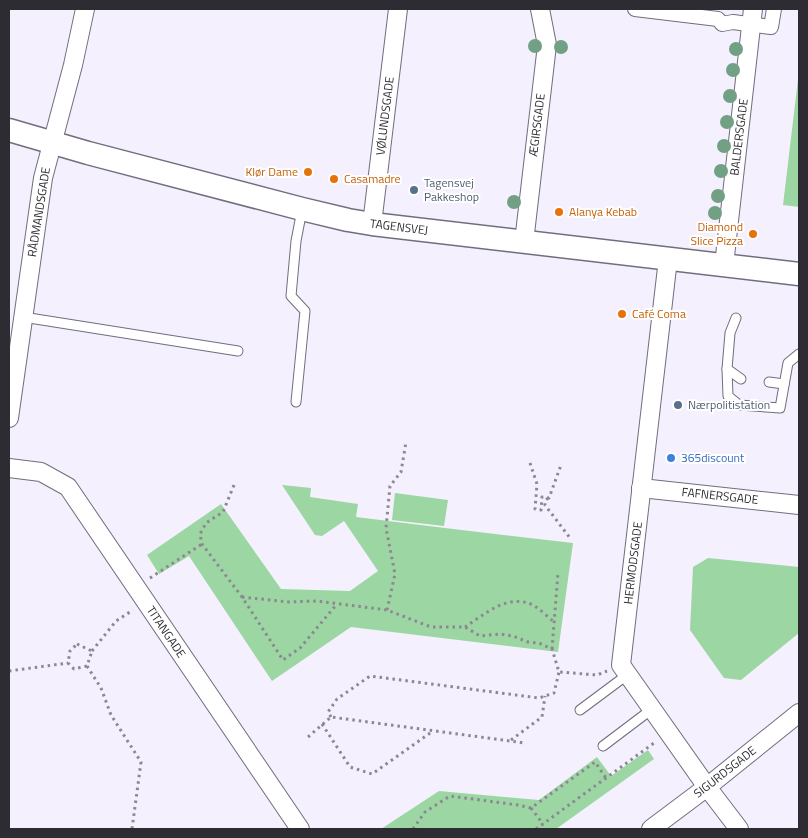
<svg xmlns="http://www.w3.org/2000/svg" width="808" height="838" font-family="'Titillium Web',sans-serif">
<rect width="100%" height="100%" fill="#f4f0fe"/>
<g fill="#9cd6a2">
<path d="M 799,71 L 799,207 L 783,205 Z"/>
<path d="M 282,485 L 311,488 L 310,497 L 358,504 L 356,517 L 453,529 L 573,543 L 558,652 L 351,627 L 272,681 L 189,556 L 159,574 L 147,555 L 221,504 L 281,589 L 350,591 L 378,571 L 344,521 L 322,536 L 315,535 Z"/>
<path d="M 395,493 L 448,500 L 444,526 L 392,520 Z"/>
<path d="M 708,558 L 799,567 L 799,633 L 741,680 L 724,678 L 690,630 L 693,567 Z"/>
<path d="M 648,750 L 654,759 L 556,829 L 381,829 L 439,791 L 539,800 L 597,757 L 611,776 Z"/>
</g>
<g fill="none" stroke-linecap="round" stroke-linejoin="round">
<defs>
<g id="service">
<path d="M 23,317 L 238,351"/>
<path d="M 736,318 L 730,333 L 727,369 L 728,396 L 739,405 L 780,408 L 788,363 L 799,354"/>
<path d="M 727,369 L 741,379"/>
<path d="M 769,382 L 784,384"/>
<path d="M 296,402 L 305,311 L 291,296 L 296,241 L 302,210"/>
<path d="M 580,710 L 627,675"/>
<path d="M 603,746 L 652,709"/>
</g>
<path id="pedestrian" d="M 635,9 L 718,19 L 722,24 L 733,22 L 771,27 L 774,9"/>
<g id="minor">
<path d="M 372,224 L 398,9"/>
<path d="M 524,242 L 547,45 L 540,9"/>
<path d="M 668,259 L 621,665 L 707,787 L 739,829"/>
<path d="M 724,265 L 753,9"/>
<path d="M 9,418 L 43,178 L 73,65 L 85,9"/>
<path d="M 9,468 L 41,472 L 68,487 L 300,829"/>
<path d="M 641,488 L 799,505"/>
<path d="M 651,829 L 707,787 L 799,713"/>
</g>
<path id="tertiary" d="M 9,130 L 88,153 L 302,209 L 348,220 L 372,224 L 799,274"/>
</defs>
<use href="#service" stroke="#726d7d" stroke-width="11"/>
<use href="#pedestrian" stroke="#726d7d" stroke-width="16"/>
<use href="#minor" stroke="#726d7d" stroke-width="20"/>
<use href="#tertiary" stroke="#726d7d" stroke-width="25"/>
<g stroke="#8b8892" stroke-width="3" stroke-dasharray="2.5 4" stroke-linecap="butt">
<path d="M 530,463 L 537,484 L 535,509 L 541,510 L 542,497 L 549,498 L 561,465"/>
<path d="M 234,485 L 223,512 L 206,523 L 200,534 L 202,544 L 242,597 L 283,660 L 300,648 L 337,604"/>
<path d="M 548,498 L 545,501 L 545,505 L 570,538"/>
<path d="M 150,578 L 202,544"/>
<path d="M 242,597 L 289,602 L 317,601 L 387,610 L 431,627 L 465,627 L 480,636 L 500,634 L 513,636 L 528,642 L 539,643 L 552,649 L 559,672 L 597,675 L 607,671"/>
<path d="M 387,610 L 395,574 L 386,528 L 390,486 L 401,472 L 406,442"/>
<path d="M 465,627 C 485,614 508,593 533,605 C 540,609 548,617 554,622"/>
<path d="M 77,644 L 92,651 L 87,666 L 74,669 L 68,663 L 70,651 Z"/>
<path d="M 552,649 L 558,573"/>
<path d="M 92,651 L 116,621 L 133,610"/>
<path d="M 87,666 L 101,688 L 111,715 L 141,762 L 132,829"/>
<path d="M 9,671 L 68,663"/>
<path d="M 331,717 L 328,712 L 337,699 L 370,676 L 539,698 L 554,693 L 559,672"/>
<path d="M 322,724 L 350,767 L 372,774 L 433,731"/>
<path d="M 308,737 L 331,717 L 525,743"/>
<path d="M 511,740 L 542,717 L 545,696"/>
<path d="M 531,808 L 543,824"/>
<path d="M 413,829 L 425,812 L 450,796 L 518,805 L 531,808 L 595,762 L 606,778"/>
<path d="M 536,829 L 654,743"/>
</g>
<use href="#service" stroke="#fff" stroke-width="9"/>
<use href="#pedestrian" stroke="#fff" stroke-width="14"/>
<use href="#minor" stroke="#fff" stroke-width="18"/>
<use href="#tertiary" stroke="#fff" stroke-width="22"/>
</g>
<g fill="#71a085">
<circle cx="535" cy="46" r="7"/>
<circle cx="561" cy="47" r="7"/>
<circle cx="736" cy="49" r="7"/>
<circle cx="733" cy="70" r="7"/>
<circle cx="730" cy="96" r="7"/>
<circle cx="727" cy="122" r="7"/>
<circle cx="724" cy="146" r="7"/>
<circle cx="721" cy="171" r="7"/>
<circle cx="718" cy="196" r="7"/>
<circle cx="514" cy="202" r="7"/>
<circle cx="715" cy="213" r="7"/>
</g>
<g fill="#e8710a" stroke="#fff" stroke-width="2">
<circle cx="308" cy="172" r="5"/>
<circle cx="334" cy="179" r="5"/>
<circle cx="559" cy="212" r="5"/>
<circle cx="753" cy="234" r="5"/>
<circle cx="622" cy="314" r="5"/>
</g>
<g fill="#5c6f8a" stroke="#fff" stroke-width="2">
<circle cx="414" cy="190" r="5"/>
<circle cx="678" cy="405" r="5"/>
</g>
<circle fill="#3f7fe0" stroke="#fff" stroke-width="2" cx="671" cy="458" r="5"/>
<g text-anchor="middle" stroke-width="4" stroke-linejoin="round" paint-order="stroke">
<g font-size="12" fill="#2e2c33" stroke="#fff">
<text transform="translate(385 116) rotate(-83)" y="4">VØLUNDSGADE</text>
<text transform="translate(537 125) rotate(-83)" y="4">ÆGIRSGADE</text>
<text transform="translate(739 137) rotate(-83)" y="4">BALDERSGADE</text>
<text transform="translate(39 212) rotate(-81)" y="4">RÅDMANDSGADE</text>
<text transform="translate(399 227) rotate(7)" y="4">TAGENSVEJ</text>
<text transform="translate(720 496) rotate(6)" y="4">FAFNERSGADE</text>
<text transform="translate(633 563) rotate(-83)" y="4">HERMODSGADE</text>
<text transform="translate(166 632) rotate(56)" y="4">TITANGADE</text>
<text transform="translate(725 772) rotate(-38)" y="4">SIGURDSGADE</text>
</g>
<g font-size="12" fill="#c56008" stroke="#fff" text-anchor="start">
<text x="298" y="176" text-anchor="end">Klør Dame</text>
<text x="344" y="183">Casamadre</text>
<text x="569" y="216">Alanya Kebab</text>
<text x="743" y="231" text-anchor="end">Diamond<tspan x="743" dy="14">Slice Pizza</tspan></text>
<text x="632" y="318">Café Coma</text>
</g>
<g font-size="12" fill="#4e5e75" stroke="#fff" text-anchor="start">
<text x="424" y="187">Tagensvej<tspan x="424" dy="14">Pakkeshop</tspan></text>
<text x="688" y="409">Nærpolitistation</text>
</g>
<g font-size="12" fill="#366cbe" stroke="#fff" text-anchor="start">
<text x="681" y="462">365discount</text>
</g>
</g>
<rect width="808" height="838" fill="none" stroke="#2e2c33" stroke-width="20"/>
</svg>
